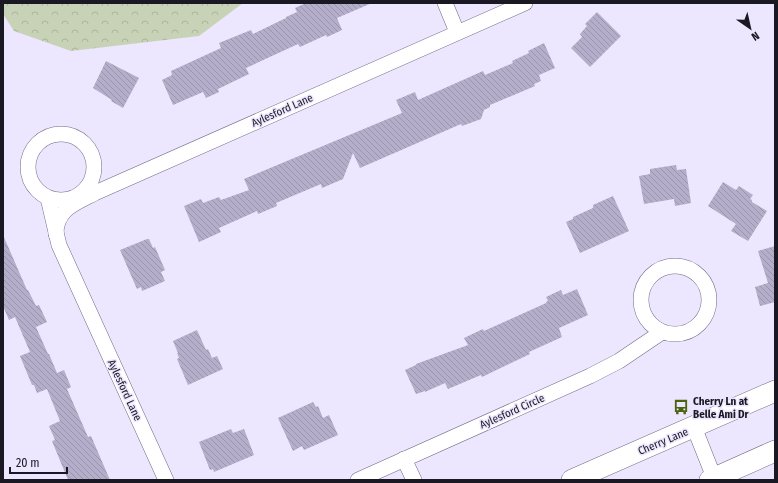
<svg xmlns="http://www.w3.org/2000/svg" width="778" height="483" font-family="'Fira Sans Condensed',sans-serif">
<defs>
<pattern id="forest-crowns" width="20" height="18" patternUnits="userSpaceOnUse"><rect width="20" height="18" fill="#c8d2b7"/><path d="M2 6a3 3 0 1 1 6 0M12 15a3 3 0 1 1 6 0" fill="none" stroke="#abb49d"/></pattern>
<pattern id="building-back-hatch" width="6" height="6" patternUnits="userSpaceOnUse"><rect width="6" height="6" fill="#b4aeca"/><path d="M-1 5l2 2M0 0l6 6M5-1l2 2" fill="none" stroke="#9a95ad"/></pattern>
</defs>
<rect width="100%" height="100%" fill="#ece6fe"/>
<path fill="url(#forest-crowns)" d="M 3,3 L 243,3 L 199,36 L 71,51 L 14,31 L 3,14 Z"/>
<g fill="url(#building-back-hatch)">
<path d="M 306,3 L 372,3 L 337,18 L 342,30 L 327,37 L 326,35 L 300,47 L 298,44 L 246,68 L 249,74 L 218,89 L 219,92 L 206,98 L 203,92 L 173,105 L 162,80 L 172,75 L 171,71 L 221,48 L 219,43 L 251,30 L 253,34 L 286,18 L 286,17 L 297,12 L 295,8 Z"/>
<path d="M 597,12 L 621,36 L 590,67 L 571,48 L 582,37 L 580,34 L 587,26 L 585,24 Z"/>
<path d="M 544,43 L 555,68 L 539,75 L 541,81 L 534,84 L 535,86 L 490,105 L 490,107 L 484,110 L 481,119 L 462,126 L 461,124 L 360,168 L 353,153 L 343,179 L 322,188 L 321,184 L 276,203 L 277,206 L 258,214 L 257,211 L 219,228 L 221,232 L 199,242 L 184,206 L 201,199 L 203,203 L 219,197 L 221,200 L 249,190 L 244,179 L 402,113 L 396,100 L 415,92 L 418,100 L 483,71 L 485,75 L 513,63 L 512,61 L 529,53 L 528,51 Z"/>
<path d="M 106,61 L 139,78 L 123,108 L 111,101 L 112,100 L 93,88 Z"/>
<path d="M 676,165 L 677,170 L 686,169 L 691,203 L 675,206 L 674,199 L 644,204 L 639,176 L 650,174 L 650,169 Z"/>
<path d="M 723,182 L 736,190 L 739,186 L 753,195 L 750,199 L 752,200 L 752,202 L 767,211 L 748,241 L 731,231 L 736,224 L 708,206 Z"/>
<path d="M 613,196 L 629,231 L 580,253 L 566,222 L 573,219 L 573,217 L 593,208 L 593,205 Z"/>
<path d="M 3,235 L 27,290 L 28,290 L 36,306 L 39,305 L 47,322 L 36,327 L 48,354 L 49,354 L 57,373 L 64,370 L 71,387 L 67,389 L 88,437 L 91,436 L 110,480 L 68,480 L 52,441 L 55,440 L 49,426 L 60,421 L 47,389 L 37,393 L 34,385 L 32,385 L 20,356 L 30,352 L 15,317 L 9,320 L 3,306 Z"/>
<path d="M 147,239 L 149,239 L 153,248 L 155,247 L 165,270 L 161,272 L 165,281 L 142,291 L 141,287 L 137,289 L 120,250 Z"/>
<path d="M 775,246 L 775,302 L 760,306 L 755,287 L 768,283 L 758,251 Z"/>
<path d="M 577,289 L 588,315 L 559,328 L 562,337 L 529,352 L 530,354 L 482,377 L 481,375 L 448,389 L 445,383 L 425,392 L 425,391 L 416,394 L 405,370 L 416,365 L 416,364 L 468,345 L 464,338 L 483,329 L 484,331 L 546,303 L 546,302 L 548,301 L 546,297 L 561,290 L 563,295 Z"/>
<path d="M 197,330 L 206,350 L 208,349 L 212,358 L 217,356 L 223,369 L 188,385 L 177,359 L 179,358 L 177,353 L 178,353 L 173,341 Z"/>
<path d="M 313,402 L 316,407 L 318,406 L 323,418 L 329,415 L 338,435 L 304,450 L 302,446 L 293,451 L 278,418 Z"/>
<path d="M 231,429 L 233,433 L 244,429 L 254,455 L 214,472 L 213,469 L 210,470 L 199,442 Z"/>
</g>
<g fill="none" stroke-linecap="round" stroke-linejoin="round">
<defs>
<g id="minor">
<path d="M 445,3 L 457,32"/>
<circle cx="61" cy="167" r="33"/>
<path d="M 48,198 L 59,245 L 166,480"/>
<path d="M 56,234 C 56,209 76,203 95,193 L 525,3"/>
<circle cx="675" cy="300" r="34"/>
<path d="M 694,427 L 715,480"/>
<path d="M 404,459 L 414,480"/>
<path d="M 358,480 L 590,376 L 619,361 L 662,332"/>
</g>
<g id="secondary">
<path d="M 572,480 L 775,391"/>
<path d="M 710,480 L 775,451"/>
</g>
</defs>
<use href="#minor" stroke="#706a84" stroke-width="16"/>
<use href="#secondary" stroke="#706a84" stroke-width="22"/>
<use href="#minor" stroke="#fff" stroke-width="15"/>
<use href="#secondary" stroke="#fff" stroke-width="21"/>
</g>
<defs>
<symbol id="bus-bare" viewBox="-9 -9 18 18"><path d="M-5-6H5V4H4V6H2V4H-2V6H-4V4H-5ZM-3.5-4V0h7V-4ZM-3.5 1.2v1.5H-2V1.2ZM2 1.2v1.5H3.5V1.2Z" fill="#4c630f" stroke="#ece6fe" stroke-width="2.5" paint-order="stroke"/></symbol>
</defs>
<g fill-rule="evenodd">
<use href="#bus-bare" x="670" y="396" width="22" height="22"/>
</g>
<g text-anchor="middle" stroke-width="3" stroke-linejoin="round" paint-order="stroke">
<g font-size="11" fill="#1a1822" stroke="#ece6fe">
<text transform="translate(282 110) rotate(-24)" y="4">Aylesford Lane</text>
<text transform="translate(125 390) rotate(65)" y="4">Aylesford Lane</text>
<text transform="translate(512 411) rotate(-24)" y="4">Aylesford Circle</text>
<text transform="translate(663 441) rotate(-23)" y="4">Cherry Lane</text>
</g>
<g font-size="11" font-weight="bold" fill="#1a1822" stroke="#ece6fe" text-anchor="start">
<text x="693" y="405">Cherry Ln at<tspan x="693" dy="13">Belle Ami Dr</tspan></text>
</g>
</g>
<rect width="778" height="483" fill="none" stroke="#1a1822" stroke-width="8"/>
<g transform="translate(750 28) rotate(146)" stroke="#ece6fe" stroke-width="3" paint-order="stroke">
<path d="M0-3L7 15L0 10L-7 15Z" fill="#1a1822"/>
<text y="-6" font-size="11" font-weight="bold" text-anchor="middle" fill="#1a1822">N</text>
</g>
<path d="M10 467v6h57v-6" fill="none" stroke="#1a1822" stroke-width="2"/>
<text x="16" y="467" font-size="12" fill="#1a1822" stroke="#ece6fe" stroke-width="3" paint-order="stroke">20 m</text>
</svg>
